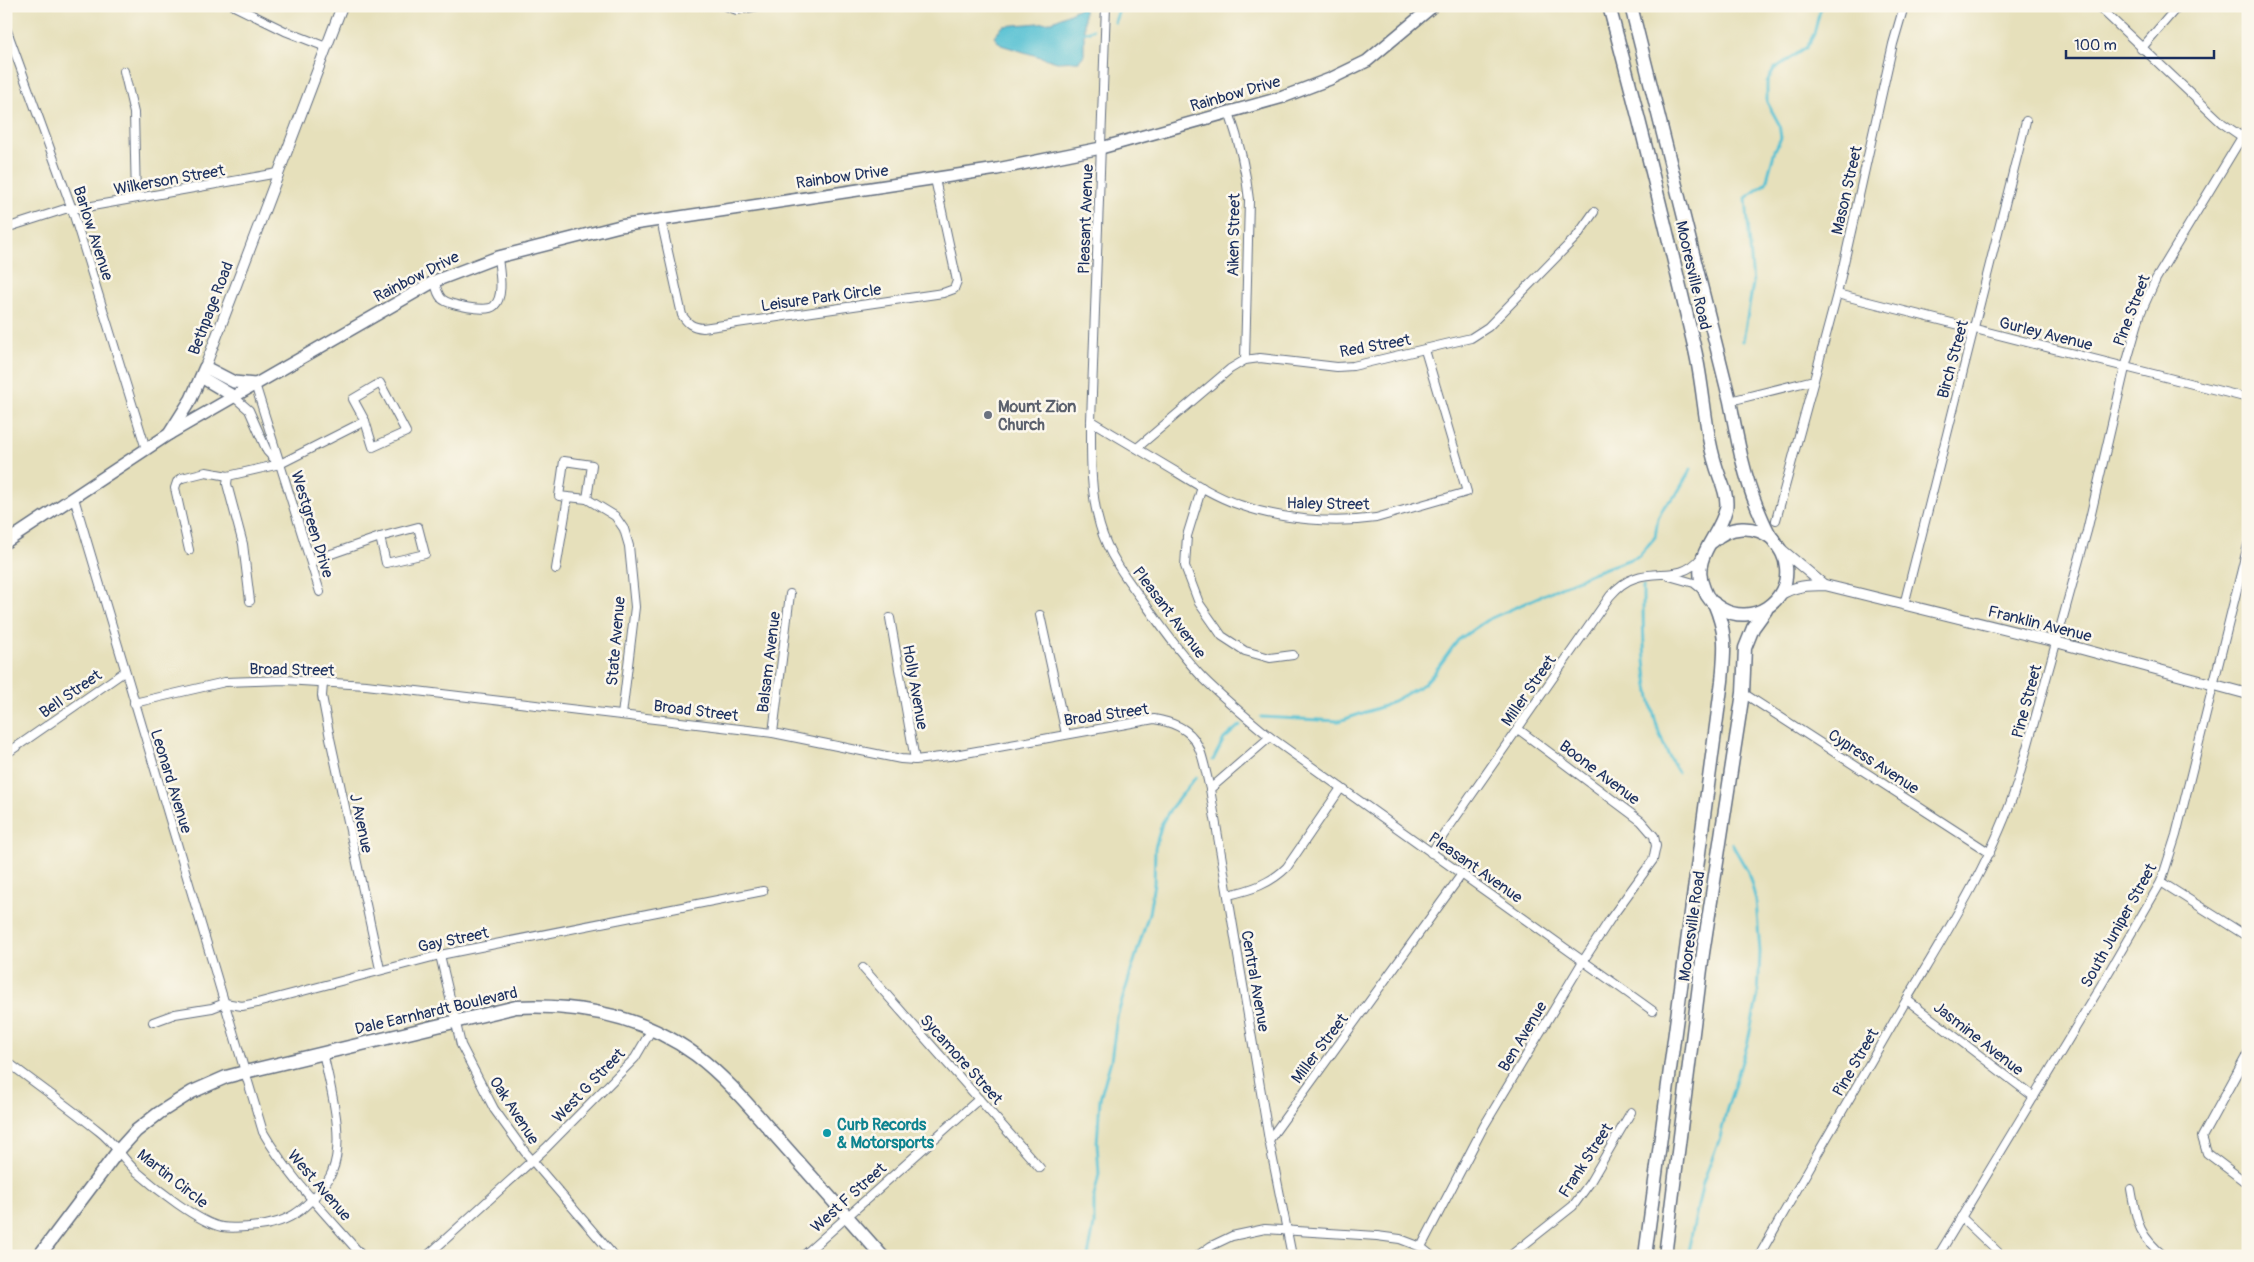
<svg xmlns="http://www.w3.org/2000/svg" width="2254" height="1262" font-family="Pangolin,sans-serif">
<rect width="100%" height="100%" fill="#fbf7ec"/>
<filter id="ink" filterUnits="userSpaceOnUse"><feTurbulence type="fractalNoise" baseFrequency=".02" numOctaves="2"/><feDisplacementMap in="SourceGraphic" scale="10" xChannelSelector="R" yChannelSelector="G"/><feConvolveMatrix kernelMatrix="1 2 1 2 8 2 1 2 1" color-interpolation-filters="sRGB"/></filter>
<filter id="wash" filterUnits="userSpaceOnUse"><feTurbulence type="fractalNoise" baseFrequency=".0096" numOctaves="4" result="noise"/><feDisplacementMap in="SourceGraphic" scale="20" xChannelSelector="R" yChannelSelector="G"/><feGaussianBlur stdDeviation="1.12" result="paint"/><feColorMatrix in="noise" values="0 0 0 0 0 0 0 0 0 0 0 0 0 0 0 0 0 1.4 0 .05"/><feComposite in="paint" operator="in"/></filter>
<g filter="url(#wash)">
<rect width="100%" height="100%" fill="#e6e0bb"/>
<path fill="#57c1d3" stroke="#397898" d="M 1084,6 L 1084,55 L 1079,61 L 1057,62 L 1001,45 L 994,37 L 1003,26 L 1051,22 Z"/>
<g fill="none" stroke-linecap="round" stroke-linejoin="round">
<g stroke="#57c1d3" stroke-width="3">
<path d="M 1115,22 L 1120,6"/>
<path d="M 1081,33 L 1093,30"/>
<path d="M 1743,341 L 1753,284 L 1746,198 L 1766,183 L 1775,150 L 1781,138 L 1779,124 L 1767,102 L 1767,82 L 1774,69 L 1807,47 L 1814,34 L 1821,6"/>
<path d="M 1643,586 C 1643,649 1643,717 1678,772"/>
<path d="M 1261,717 L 1339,721 L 1384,706 L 1399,698 L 1424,684 L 1434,673 L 1458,640 L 1487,620 L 1592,573 L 1639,556 L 1655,537 L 1658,518 L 1665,505 L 1676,495 L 1691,469"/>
<path d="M 1213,760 L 1224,739 L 1240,725"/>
<path d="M 1088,1256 L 1094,1225 L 1094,1196 L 1099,1174 L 1097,1143 L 1100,1099 L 1111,1060 L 1117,1017 L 1149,913 L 1154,883 L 1155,848 L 1162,823 L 1171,808 L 1196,777"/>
<path d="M 1687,1256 L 1703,1182 L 1720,1138 L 1726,1112 L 1747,1045 L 1758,995 L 1760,952 L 1756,900 L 1748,872 L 1732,844"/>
</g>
</g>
</g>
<g filter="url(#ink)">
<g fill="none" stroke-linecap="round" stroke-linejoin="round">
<defs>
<g id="minor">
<path d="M 234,6 L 285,31 L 326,47"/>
<path d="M 726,6 L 737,10 L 758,6"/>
<path d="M 1106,6 L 1091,421 C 1091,456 1090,492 1100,526 C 1108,555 1128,581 1146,605 C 1163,629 1181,655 1202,677 C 1223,698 1247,718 1270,737 L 1653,1011"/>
<path d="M 2098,6 L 2222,123 L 2248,141"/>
<path d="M 6,28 L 72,209 L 146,449"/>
<path d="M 2141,49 L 2178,6"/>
<path d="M 124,71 L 134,113 L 136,198"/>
<path d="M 1229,112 C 1239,141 1246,169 1249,200 L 1245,360"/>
<path d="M 661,220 L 682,315 C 688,324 692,327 703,328 L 943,293 L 954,289 L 957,281 L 935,179"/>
<path d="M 6,228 L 65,209 L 81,208 L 278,173"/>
<path d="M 435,281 C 436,287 437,294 442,299 C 449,305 487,313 494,306 C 505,296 499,270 498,257"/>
<path d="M 1837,294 L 2248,398"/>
<path d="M 380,383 L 406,432 L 373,447 L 365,421 L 353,399 Z"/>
<path d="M 255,384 L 320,592"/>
<path d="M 233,396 L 249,410 L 267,451 L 278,463"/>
<path d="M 1730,401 L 1814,380 L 1837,294 L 1893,44 L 1904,6"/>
<path d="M 1091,421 C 1118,437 1145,453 1173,470 C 1194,483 1216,497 1240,505 C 1282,520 1333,524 1376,518 L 1467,492 L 1425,350"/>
<path d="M 1137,448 L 1230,369 L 1245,360 L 1260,358 L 1337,367 L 1353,366 L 1471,338 L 1488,327 L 1577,236 L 1594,212"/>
<path d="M 228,476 L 227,484 L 243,544 L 250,601"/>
<path d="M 1202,487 L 1187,536 L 1185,566 L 1199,603 L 1222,636 L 1245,651 L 1270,658 L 1293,655"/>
<path d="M 74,498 L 263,1132 C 290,1179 327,1215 362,1256"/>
<path d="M 587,499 L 615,516 L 624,529 L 629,546 L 635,607 L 622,715"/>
<path d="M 1776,520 L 1814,380"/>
<path d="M 418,527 L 425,554 L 386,563 L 380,537 Z"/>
<path d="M 189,550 L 175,488 L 177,482 L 182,478 L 206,472 L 228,476 L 280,464 L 365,421"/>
<path d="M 311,561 L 380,537"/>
<path d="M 556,569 L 568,497 L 559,496 L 564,461 L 592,465 L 587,499 L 568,497"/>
<path d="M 1669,576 L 1694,583 L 1704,591"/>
<path d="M 1904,605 L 2026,121"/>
<path d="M 1040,615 L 1066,734"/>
<path d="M 890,618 L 915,760"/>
<path d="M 323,683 L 322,696 L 330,738 L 380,969"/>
<path d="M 1743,693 L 1990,853"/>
<path d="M 134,703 L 225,682 L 285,680 L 366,685 L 773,733 L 901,759 L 915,760 L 949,756 L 1154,719 C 1201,727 1200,749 1210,789"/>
<path d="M 773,733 L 790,594"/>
<path d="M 1270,737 L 1210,789 L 1269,1140 L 1292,1256"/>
<path d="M 6,754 L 124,672"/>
<path d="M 1431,853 L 1610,596 C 1617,588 1625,581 1635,578 C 1660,569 1680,582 1701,558"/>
<path d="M 2161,882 L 2248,937"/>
<path d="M 1228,895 C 1251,890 1270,884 1287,867 L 1341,788"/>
<path d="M 440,955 L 461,1045 L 494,1109 L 525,1152 L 614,1256"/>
<path d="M 863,968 L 1040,1168"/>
<path d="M 1907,1000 L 2034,1097"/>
<path d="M 153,1022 L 175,1014 L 212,1008 L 225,1003 L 242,1006 L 257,1003 L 440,955 L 763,891"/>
<path d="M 2248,1053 L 2202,1137 L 2207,1153 L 2248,1184"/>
<path d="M 6,1061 C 38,1085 70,1108 100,1132 C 114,1143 123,1159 136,1171 C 154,1187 199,1223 222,1227 C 234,1229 247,1227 259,1226 C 275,1224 292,1218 304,1207 C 315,1197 327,1185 332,1172 C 346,1139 330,1087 323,1052"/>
<path d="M 1269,1140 L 1462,874"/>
<path d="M 2131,1189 C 2137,1221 2137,1234 2164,1256"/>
<path d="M 1961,1217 L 2002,1256"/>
<path d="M 1421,1247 L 1484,1126 L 1583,961 L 1611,918 L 1653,860 L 1656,846 L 1654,836 L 1641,821 L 1518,729"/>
<path d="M 427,1256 L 546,1148 L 635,1058 L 652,1029"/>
<path d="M 803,1256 L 979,1099"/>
<path d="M 1197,1256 L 1211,1246 L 1232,1236 L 1265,1229 L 1377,1236 L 1400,1239 L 1421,1247 L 1432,1256"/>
<path d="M 1510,1256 L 1573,1206 L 1589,1184 L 1631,1112"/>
<path d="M 1759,1256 C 1808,1170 1857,1085 1907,999 C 1948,930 1992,861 2017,784 L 2087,531 L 2125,368 L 2141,312 L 2156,279 L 2248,127"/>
<path d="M 1938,1256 L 2103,982 L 2161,882 L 2176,835 L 2248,545"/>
</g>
<g id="tertiary">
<path d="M 205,367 L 342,6"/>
<path d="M 1781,549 L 1824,585"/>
<path d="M 1780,595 C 1794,586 1808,585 1825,585 L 2056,642 L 2248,694"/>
</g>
<g id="secondary">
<path d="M 201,377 L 233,396"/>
<path d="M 169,434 L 435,281 L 498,257 L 620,226 L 997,169 L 1101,148 L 1283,97 L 1330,79 L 1367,61 L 1433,6"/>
<path d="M 6,542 L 169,434 L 191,399 L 205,367 L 234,382 L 255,384"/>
</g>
<g id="primary">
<path d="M 1609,6 C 1640,120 1668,235 1695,350 C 1705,393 1704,436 1720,478 C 1724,488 1728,499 1726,509 C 1719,538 1690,557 1704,589 C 1707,598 1714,605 1722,609 C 1752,626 1790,602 1786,567 C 1785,553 1777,546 1770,535 C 1765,527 1761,516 1757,507 C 1743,473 1737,437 1730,401 L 1631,6"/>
<path d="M 1712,542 C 1729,525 1754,524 1773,539"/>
<path d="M 39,1256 L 118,1151 L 136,1131 L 159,1113 L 192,1092 L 226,1077 L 245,1072 L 516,1007 C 580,1004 643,1016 696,1055 C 728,1079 754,1112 781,1142 C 815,1180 848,1218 882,1256"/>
<path d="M 1645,1256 L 1722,681 C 1725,648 1727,634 1714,603"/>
<path d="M 1665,1256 L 1703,953 L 1743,693 L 1745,648 L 1753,628 L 1766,610"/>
</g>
</defs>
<use href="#minor" stroke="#626d7f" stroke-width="10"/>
<use href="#tertiary" stroke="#626d7f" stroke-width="12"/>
<use href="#secondary" stroke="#626d7f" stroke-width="14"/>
<use href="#primary" stroke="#626d7f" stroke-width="15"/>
<use href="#minor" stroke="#fff" stroke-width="8"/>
<use href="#tertiary" stroke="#fff" stroke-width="10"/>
<use href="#secondary" stroke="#fff" stroke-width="11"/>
<use href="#primary" stroke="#fff" stroke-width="12"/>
</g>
</g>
<circle fill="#6b7280" stroke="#fbf7ec" stroke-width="2" cx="988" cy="415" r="5"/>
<circle fill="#0f9aa8" stroke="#fbf7ec" stroke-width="2" cx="827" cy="1133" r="5"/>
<g text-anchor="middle" stroke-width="5" stroke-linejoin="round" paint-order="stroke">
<g font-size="16" fill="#1b2f5e" stroke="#fbf7ec">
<text transform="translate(1235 93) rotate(-16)" y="6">Rainbow Drive</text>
<text transform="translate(842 176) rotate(-8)" y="6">Rainbow Drive</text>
<text transform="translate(169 179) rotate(-10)" y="6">Wilkerson Street</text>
<text transform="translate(1846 190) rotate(-77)" y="6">Mason Street</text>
<text transform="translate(1085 219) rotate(-88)" y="6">Pleasant Avenue</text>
<text transform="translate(94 233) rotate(72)" y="6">Barlow Avenue</text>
<text transform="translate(1233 235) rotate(-89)" y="6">Aiken Street</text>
<text transform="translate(1694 275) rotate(77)" y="6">Mooresville Road</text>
<text transform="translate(416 276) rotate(-27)" y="6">Rainbow Drive</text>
<text transform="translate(821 297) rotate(-8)" y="6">Leisure Park Circle</text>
<text transform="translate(210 308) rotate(-69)" y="6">Bethpage Road</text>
<text transform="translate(2131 310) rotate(-69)" y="6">Pine Street</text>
<text transform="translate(2046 333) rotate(14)" y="6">Gurley Avenue</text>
<text transform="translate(1375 345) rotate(-10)" y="6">Red Street</text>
<text transform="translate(1952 359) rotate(-75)" y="6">Birch Street</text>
<text transform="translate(1328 503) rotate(1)" y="6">Haley Street</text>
<text transform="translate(313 524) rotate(73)" y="6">Westgreen Drive</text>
<text transform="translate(1170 612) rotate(53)" y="6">Pleasant Avenue</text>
<text transform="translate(2040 623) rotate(14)" y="6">Franklin Avenue</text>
<text transform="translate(615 641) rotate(-85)" y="6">State Avenue</text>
<text transform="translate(768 662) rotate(-83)" y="6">Balsam Avenue</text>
<text transform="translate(292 669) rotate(1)" y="6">Broad Street</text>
<text transform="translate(916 687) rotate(80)" y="6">Holly Avenue</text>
<text transform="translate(1528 690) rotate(-55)" y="6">Miller Street</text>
<text transform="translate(70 693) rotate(-35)" y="6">Bell Street</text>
<text transform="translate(2026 701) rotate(-75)" y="6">Pine Street</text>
<text transform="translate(696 710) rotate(7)" y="6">Broad Street</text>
<text transform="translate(1106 714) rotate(-8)" y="6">Broad Street</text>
<text transform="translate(1874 761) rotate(33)" y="6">Cypress Avenue</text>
<text transform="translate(1600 772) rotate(37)" y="6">Boone Avenue</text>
<text transform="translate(172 781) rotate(73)" y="6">Leonard Avenue</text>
<text transform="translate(362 823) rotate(78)" y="6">J Avenue</text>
<text transform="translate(1476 867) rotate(35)" y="6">Pleasant Avenue</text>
<text transform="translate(2118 925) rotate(-61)" y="6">South Juniper Street</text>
<text transform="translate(1691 926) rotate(-82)" y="6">Mooresville Road</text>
<text transform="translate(453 939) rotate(-12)" y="6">Gay Street</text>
<text transform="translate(1256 981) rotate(80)" y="6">Central Avenue</text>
<text transform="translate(436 1010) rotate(-13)" y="6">Dale Earnhardt Boulevard</text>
<text transform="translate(1522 1036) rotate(-59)" y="6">Ben Avenue</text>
<text transform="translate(1979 1038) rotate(38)" y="6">Jasmine Avenue</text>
<text transform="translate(1319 1048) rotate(-53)" y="6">Miller Street</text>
<text transform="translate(962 1059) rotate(48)" y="6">Sycamore Street</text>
<text transform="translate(1855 1062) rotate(-60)" y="6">Pine Street</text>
<text transform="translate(588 1085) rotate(-46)" y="6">West G Street</text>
<text transform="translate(515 1110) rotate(57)" y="6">Oak Avenue</text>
<text transform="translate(1585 1160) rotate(-57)" y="6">Frank Street</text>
<text transform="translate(173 1178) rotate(38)" y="6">Martin Circle</text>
<text transform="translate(320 1185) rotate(49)" y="6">West Avenue</text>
<text transform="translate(848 1197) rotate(-42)" y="6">West F Street</text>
</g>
<g font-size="16" font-weight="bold" fill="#5b616d" stroke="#fbf7ec" text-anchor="start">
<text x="998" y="412">Mount Zion<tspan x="998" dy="18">Church</tspan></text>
</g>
<g font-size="16" font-weight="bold" fill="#0d838f" stroke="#fbf7ec" text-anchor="start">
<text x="837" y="1130">Curb Records<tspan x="837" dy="18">&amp; Motorsports</tspan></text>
</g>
</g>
<rect width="2254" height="1262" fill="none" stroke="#fbf7ec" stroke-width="25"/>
<path d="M2066 50v8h148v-8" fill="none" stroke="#1b2f5e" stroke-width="2.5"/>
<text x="2074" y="50" font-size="15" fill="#1b2f5e" stroke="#fbf7ec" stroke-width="4" paint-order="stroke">100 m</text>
</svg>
